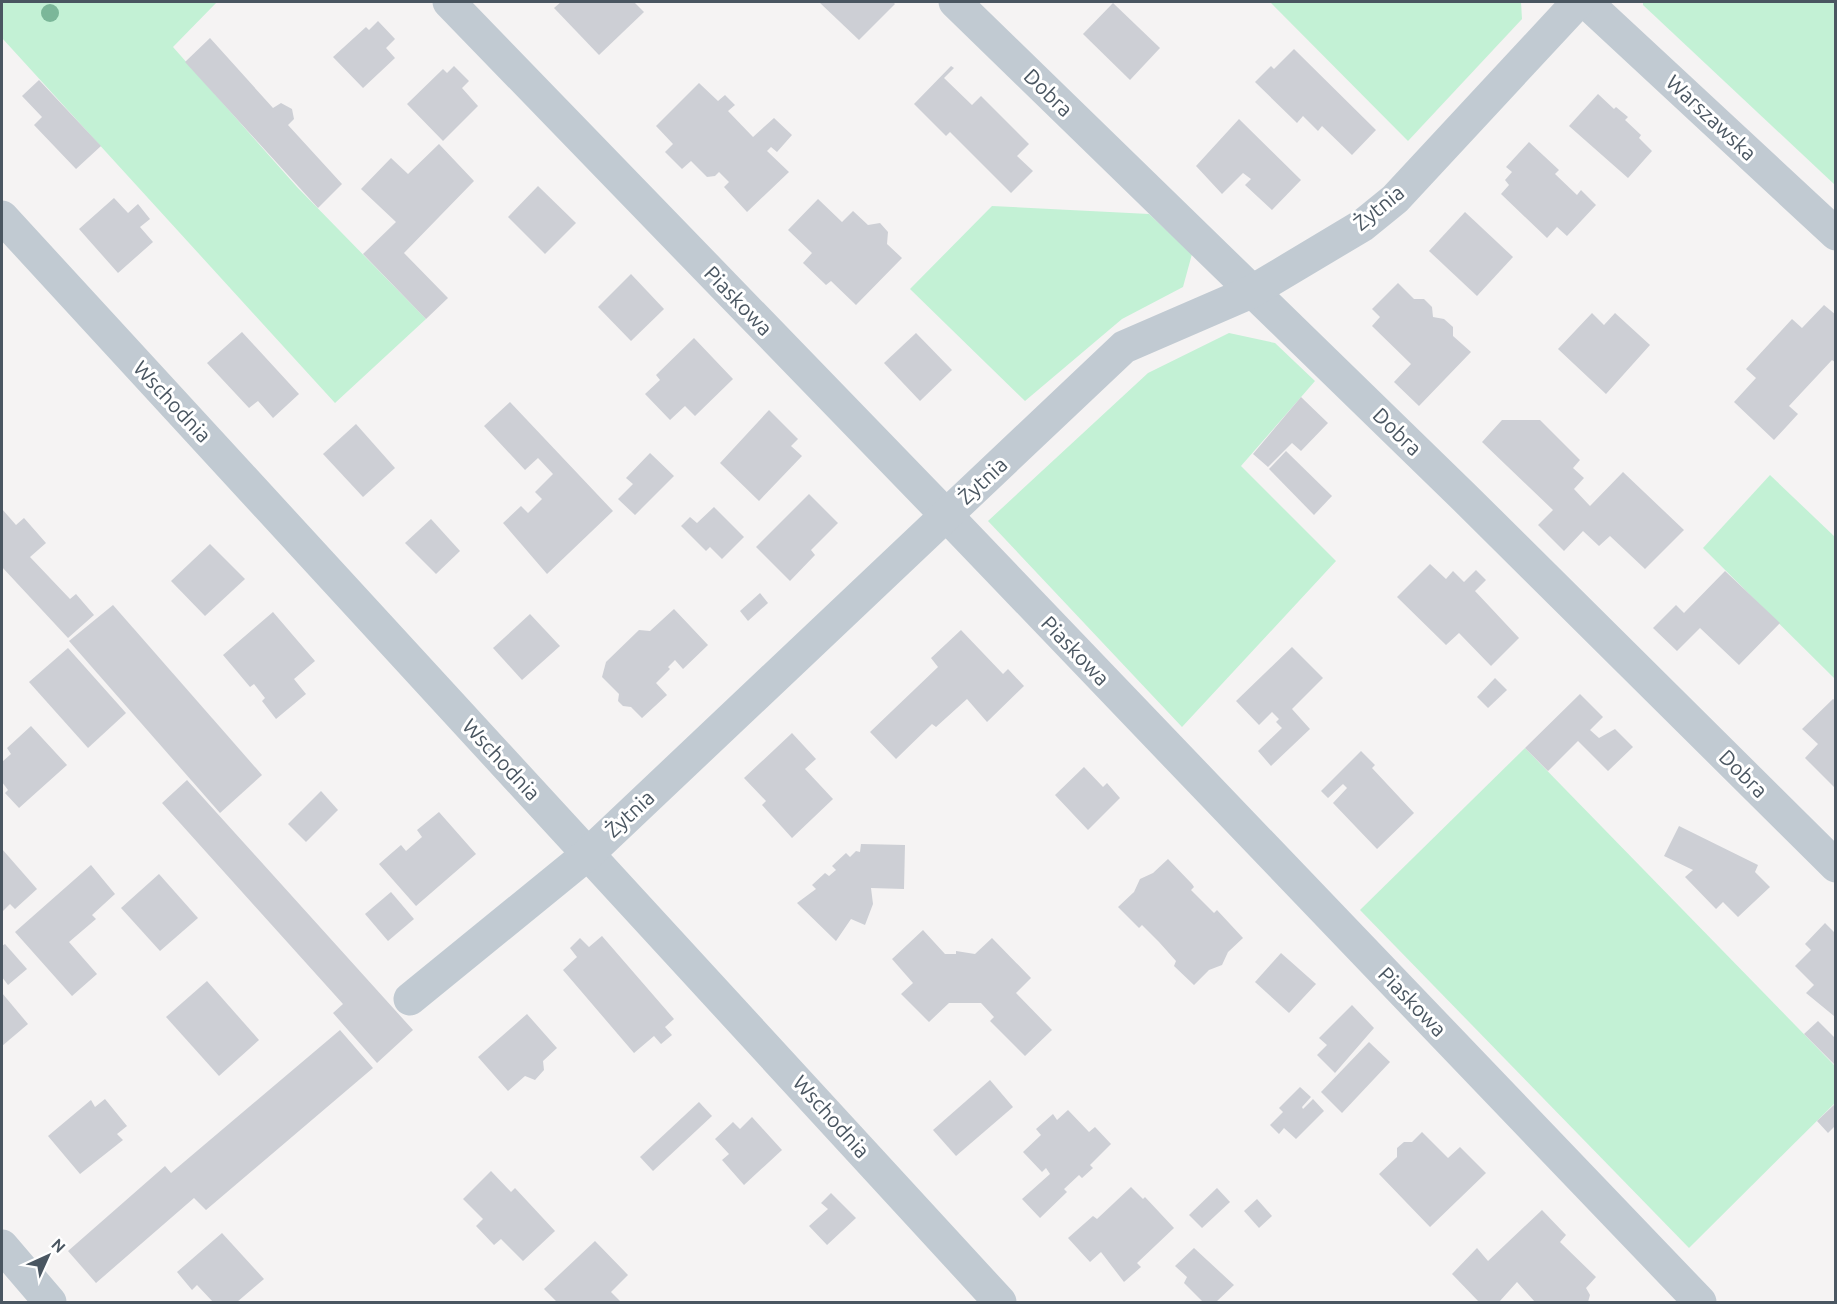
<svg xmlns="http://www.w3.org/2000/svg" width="1837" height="1304" font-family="Ubuntu,sans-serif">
<rect width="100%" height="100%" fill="#f5f3f3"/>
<g fill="#c3f1d5">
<path d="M 2,2 L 217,2 L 173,47 L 297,187 L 426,319 L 335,403 L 2,38 Z"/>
<path d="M 1270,2 L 1521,2 L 1522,19 L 1408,141 Z"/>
<path d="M 1643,2 L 1835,2 L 1835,185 L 1643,5 Z"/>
<path d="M 992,206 L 1149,214 L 1192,254 L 1183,287 L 1122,319 L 1025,401 L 910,289 Z"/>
<path d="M 1229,333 L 1275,343 L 1315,381 L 1241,466 L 1336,561 L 1182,727 L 988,521 L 1148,373 Z"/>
<path d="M 1770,475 L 1835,537 L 1835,679 L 1703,548 Z"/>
<path d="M 1525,748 L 1835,1066 L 1835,1103 L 1689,1248 L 1360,910 Z"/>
</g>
<g fill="#cdcfd5">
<path d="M 561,2 L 634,2 L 644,12 L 599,55 L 554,8 Z"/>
<path d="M 819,2 L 893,2 L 895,4 L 859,40 Z"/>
<path d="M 1113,3 L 1160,48 L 1130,80 L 1083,34 Z"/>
<path d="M 378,21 L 395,39 L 386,48 L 395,58 L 363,88 L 333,57 L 366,27 L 369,30 Z"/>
<path d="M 210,38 L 273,108 L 281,103 L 292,109 L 294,119 L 288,125 L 342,184 L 318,208 L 185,62 Z"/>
<path d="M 1294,49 L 1376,130 L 1352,155 L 1322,126 L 1318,131 L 1303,116 L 1297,123 L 1255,82 L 1271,66 L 1274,69 Z"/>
<path d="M 454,66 L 469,81 L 462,88 L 478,106 L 443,141 L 407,104 L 443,69 L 447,73 Z"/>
<path d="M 951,66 L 954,68 L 944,78 L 972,105 L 981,96 L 1029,144 L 1017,156 L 1033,171 L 1011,193 L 950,132 L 946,136 L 914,104 Z"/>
<path d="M 39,80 L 101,146 L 76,169 L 34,125 L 42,117 L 22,96 Z"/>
<path d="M 699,83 L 718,101 L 725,95 L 735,105 L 728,111 L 753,137 L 774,118 L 792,135 L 777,152 L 771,147 L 767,151 L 789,172 L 747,212 L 724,187 L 729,182 L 719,172 L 715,176 L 707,177 L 691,161 L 682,169 L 665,152 L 673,144 L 656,126 Z"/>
<path d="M 1598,94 L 1614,109 L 1616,107 L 1628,117 L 1625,120 L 1641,135 L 1639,138 L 1652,151 L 1628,178 L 1569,126 Z"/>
<path d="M 1239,119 L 1301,180 L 1272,210 L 1245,185 L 1251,179 L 1243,173 L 1222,194 L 1196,166 Z"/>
<path d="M 1529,142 L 1559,170 L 1555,174 L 1577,195 L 1581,190 L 1596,205 L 1567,236 L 1557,227 L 1547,238 L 1501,194 L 1509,185 L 1505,180 L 1512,172 L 1506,167 Z"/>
<path d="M 439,144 L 474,181 L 404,253 L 448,298 L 426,319 L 363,254 L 396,222 L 361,189 L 391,158 L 408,174 Z"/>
<path d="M 538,186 L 576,223 L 545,254 L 508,217 Z"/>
<path d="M 114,198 L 128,213 L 138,204 L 150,219 L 140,227 L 153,242 L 118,273 L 79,229 Z"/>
<path d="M 818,199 L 842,222 L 853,211 L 868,225 L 880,223 L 888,232 L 887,244 L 902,258 L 856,305 L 831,281 L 826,285 L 803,263 L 812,253 L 788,230 Z"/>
<path d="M 1465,212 L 1513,257 L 1477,296 L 1429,251 Z"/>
<path d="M 631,274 L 664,309 L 631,341 L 598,307 Z"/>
<path d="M 1398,283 L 1414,299 L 1424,299 L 1432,307 L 1433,317 L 1444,319 L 1453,327 L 1453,336 L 1471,352 L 1419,406 L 1394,382 L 1411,364 L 1372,326 L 1380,317 L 1372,309 Z"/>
<path d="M 1824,305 L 1836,315 L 1836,363 L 1832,360 L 1789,406 L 1798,414 L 1774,440 L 1734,402 L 1756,378 L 1746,369 L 1792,319 L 1802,328 Z"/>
<path d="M 1592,313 L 1604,325 L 1615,313 L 1650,345 L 1606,394 L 1558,349 Z"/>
<path d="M 242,332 L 299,394 L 273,418 L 258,401 L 249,408 L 207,363 Z"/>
<path d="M 916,333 L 952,370 L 920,401 L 884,363 Z"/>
<path d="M 694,338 L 733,379 L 695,416 L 685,406 L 670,420 L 645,394 L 660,380 L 656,375 Z"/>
<path d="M 1301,397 L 1328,423 L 1301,451 L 1292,443 L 1268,467 L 1253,454 Z"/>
<path d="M 510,402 L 613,511 L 547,574 L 503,523 L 521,506 L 528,513 L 542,499 L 535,492 L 553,474 L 538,458 L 525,470 L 484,426 Z"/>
<path d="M 769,410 L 798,439 L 791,446 L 802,456 L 759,501 L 720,463 Z"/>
<path d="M 1502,420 L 1540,420 L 1580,460 L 1573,468 L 1584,478 L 1574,489 L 1590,506 L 1623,472 L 1684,530 L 1645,569 L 1610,536 L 1599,546 L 1583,531 L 1564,551 L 1538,525 L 1553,510 L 1482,442 Z"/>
<path d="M 356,424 L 395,468 L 363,497 L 323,454 Z"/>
<path d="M 1286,451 L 1332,496 L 1314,515 L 1269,469 Z"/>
<path d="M 650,453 L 674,476 L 635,515 L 618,499 L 633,484 L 626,478 Z"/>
<path d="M 809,494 L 838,523 L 811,550 L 815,555 L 790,581 L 756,547 Z"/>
<path d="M 714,507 L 744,537 L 722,559 L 710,547 L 706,551 L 681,526 L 690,517 L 697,523 Z"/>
<path d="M 2,509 L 16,525 L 24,518 L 46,543 L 30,557 L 70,599 L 76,594 L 94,615 L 68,638 L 2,567 Z"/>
<path d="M 431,519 L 460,551 L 436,574 L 405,543 Z"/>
<path d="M 210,544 L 245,579 L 205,616 L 171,581 Z"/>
<path d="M 1430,564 L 1446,579 L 1453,571 L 1464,582 L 1476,570 L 1486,580 L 1475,591 L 1519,638 L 1491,666 L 1459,633 L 1446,645 L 1397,597 Z"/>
<path d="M 1725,571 L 1780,623 L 1739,665 L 1700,628 L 1677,651 L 1653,628 L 1676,605 L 1684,613 Z"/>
<path d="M 760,593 L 768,603 L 748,621 L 740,611 Z"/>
<path d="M 113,605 L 262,775 L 220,813 L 69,641 Z"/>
<path d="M 674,609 L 708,645 L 683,669 L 675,660 L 668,667 L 670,669 L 656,683 L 667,695 L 642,718 L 631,707 L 623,706 L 618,701 L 619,694 L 602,677 L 606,662 L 639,630 L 650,631 Z"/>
<path d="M 273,612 L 315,661 L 294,679 L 306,694 L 276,719 L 262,701 L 265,698 L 254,684 L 250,687 L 223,655 Z"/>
<path d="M 530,614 L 560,646 L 522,680 L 493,648 Z"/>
<path d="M 961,630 L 1003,674 L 1008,669 L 1024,686 L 987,722 L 967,699 L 936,727 L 932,724 L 896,759 L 870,732 L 938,667 L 931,658 Z"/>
<path d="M 1292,647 L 1323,678 L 1292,709 L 1310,729 L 1271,766 L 1258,751 L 1282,728 L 1276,722 L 1279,719 L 1272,712 L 1259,725 L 1236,701 Z"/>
<path d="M 68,648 L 126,713 L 88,748 L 29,682 Z"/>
<path d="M 1495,678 L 1507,690 L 1488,708 L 1477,697 Z"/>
<path d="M 1580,694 L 1603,717 L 1590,730 L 1599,738 L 1615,729 L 1633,747 L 1608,771 L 1578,741 L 1548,771 L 1525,748 Z"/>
<path d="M 1833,699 L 1836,701 L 1836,789 L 1805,758 L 1818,744 L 1802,729 Z"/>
<path d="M 31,726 L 67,765 L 19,808 L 5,793 L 8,790 L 2,782 L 2,762 L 11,754 L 7,748 Z"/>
<path d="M 792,733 L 816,759 L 805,769 L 833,799 L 792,838 L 762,805 L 766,801 L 744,778 Z"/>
<path d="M 1361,751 L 1375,765 L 1372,768 L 1414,813 L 1377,849 L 1333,803 L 1347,788 L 1343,784 L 1328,798 L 1321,791 Z"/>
<path d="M 1084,767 L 1103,787 L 1107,783 L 1120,798 L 1088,830 L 1055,795 Z"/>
<path d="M 187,780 L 413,1030 L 377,1063 L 333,1013 L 343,1004 L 162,803 Z"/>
<path d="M 321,791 L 338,810 L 306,842 L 288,824 Z"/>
<path d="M 439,812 L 476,854 L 416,906 L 379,864 L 401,845 L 406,851 L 422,837 L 417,830 Z"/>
<path d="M 1679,826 L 1758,865 L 1755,872 L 1770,887 L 1738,917 L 1723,902 L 1716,909 L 1685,877 L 1693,870 L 1664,856 Z"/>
<path d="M 861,844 L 905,845 L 904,889 L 871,888 L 873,904 L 865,925 L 851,919 L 836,941 L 797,903 L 816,889 L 812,885 L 825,873 L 829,876 L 836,870 L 832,866 L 846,853 L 850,857 L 856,851 L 860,852 Z"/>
<path d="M 2,849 L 37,889 L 15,909 L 10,904 L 2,912 Z"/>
<path d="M 1168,859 L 1192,884 L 1194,887 L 1191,890 L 1214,913 L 1217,910 L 1243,938 L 1228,952 L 1222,965 L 1209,970 L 1194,985 L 1174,966 L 1176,961 L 1159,942 L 1142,925 L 1139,928 L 1118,907 L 1134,892 L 1140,879 L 1153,873 Z"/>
<path d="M 91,865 L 115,894 L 92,915 L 96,919 L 69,942 L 97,974 L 72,996 L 15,932 Z"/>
<path d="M 159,874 L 198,918 L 160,951 L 121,908 Z"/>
<path d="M 391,892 L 414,919 L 388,941 L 365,914 Z"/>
<path d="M 1825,923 L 1836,934 L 1834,1016 L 1806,993 L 1814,985 L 1795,966 L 1811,950 L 1805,944 Z"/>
<path d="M 923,930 L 945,954 L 956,954 L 956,951 L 975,954 L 992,938 L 1031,978 L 1016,993 L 1052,1030 L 1025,1056 L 990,1021 L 994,1017 L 981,1003 L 949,1003 L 929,1022 L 901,994 L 913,983 L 892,959 Z"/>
<path d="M 602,936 L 674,1019 L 665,1027 L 672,1035 L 661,1044 L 654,1036 L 634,1053 L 563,970 L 577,957 L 570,948 L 580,938 L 589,947 Z"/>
<path d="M 5,944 L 27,969 L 8,985 L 2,977 L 2,946 Z"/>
<path d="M 1281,953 L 1316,984 L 1289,1013 L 1255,982 Z"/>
<path d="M 207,981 L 259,1040 L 219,1076 L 166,1017 Z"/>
<path d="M 2,993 L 28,1024 L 2,1046 Z"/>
<path d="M 1352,1005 L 1374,1028 L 1335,1073 L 1317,1055 L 1327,1045 L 1319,1038 Z"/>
<path d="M 527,1014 L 557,1048 L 543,1061 L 544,1070 L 535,1080 L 525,1076 L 508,1091 L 478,1057 Z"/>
<path d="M 1818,1021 L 1836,1039 L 1836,1066 L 1804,1034 Z"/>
<path d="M 340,1030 L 373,1068 L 206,1210 L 194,1198 L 96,1283 L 68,1251 L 165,1166 L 171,1173 Z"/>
<path d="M 1369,1042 L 1390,1062 L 1342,1113 L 1321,1092 Z"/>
<path d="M 990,1080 L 1013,1107 L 956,1156 L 933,1130 Z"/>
<path d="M 1300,1087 L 1311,1097 L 1302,1107 L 1303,1109 L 1313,1099 L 1324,1111 L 1296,1139 L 1284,1128 L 1279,1134 L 1270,1125 L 1283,1112 L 1279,1108 Z"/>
<path d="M 105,1099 L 127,1126 L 117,1134 L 123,1140 L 80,1174 L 48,1136 L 91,1100 L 95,1107 Z"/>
<path d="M 699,1102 L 712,1116 L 653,1171 L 640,1157 Z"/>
<path d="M 1836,1103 L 1836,1125 L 1828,1133 L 1817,1121 Z"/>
<path d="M 1068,1110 L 1089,1132 L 1095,1127 L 1111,1144 L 1090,1165 L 1093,1168 L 1082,1178 L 1079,1175 L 1064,1189 L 1067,1192 L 1040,1218 L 1022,1199 L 1050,1174 L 1046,1168 L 1042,1172 L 1023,1152 L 1041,1135 L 1036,1129 L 1053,1114 L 1057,1120 Z"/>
<path d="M 752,1117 L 782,1150 L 744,1185 L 722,1160 L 729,1154 L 715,1139 L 733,1122 L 740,1129 Z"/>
<path d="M 1422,1132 L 1448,1158 L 1460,1147 L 1486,1173 L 1430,1227 L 1379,1174 L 1397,1157 L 1397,1148 L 1404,1142 L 1412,1142 Z"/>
<path d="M 491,1171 L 511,1192 L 515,1188 L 555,1231 L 523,1261 L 501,1239 L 494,1245 L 476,1226 L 483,1219 L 463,1199 Z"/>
<path d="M 1131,1187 L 1143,1199 L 1145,1197 L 1174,1228 L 1137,1263 L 1141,1267 L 1124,1282 L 1101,1252 L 1090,1262 L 1068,1238 L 1093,1216 L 1097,1219 Z"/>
<path d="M 1217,1188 L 1230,1202 L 1202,1228 L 1189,1215 Z"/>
<path d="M 831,1193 L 856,1218 L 827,1245 L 809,1226 L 828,1209 L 821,1203 Z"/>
<path d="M 1257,1199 L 1272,1216 L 1259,1228 L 1244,1211 Z"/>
<path d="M 1542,1210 L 1566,1235 L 1560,1242 L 1596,1277 L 1586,1288 L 1590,1295 L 1588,1302 L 1535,1302 L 1517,1282 L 1499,1302 L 1479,1302 L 1452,1274 L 1477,1248 L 1488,1261 Z"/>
<path d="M 222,1233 L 264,1279 L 237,1302 L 213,1302 L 197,1285 L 192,1290 L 177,1272 Z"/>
<path d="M 595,1241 L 628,1275 L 611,1292 L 621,1302 L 557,1302 L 544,1289 Z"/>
<path d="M 1194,1248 L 1234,1285 L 1216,1302 L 1203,1302 L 1184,1283 L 1187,1277 L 1175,1266 Z"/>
</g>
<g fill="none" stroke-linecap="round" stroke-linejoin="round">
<g stroke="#c1cad2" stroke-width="33">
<path d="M 449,2 L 947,516 L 1700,1302"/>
<path d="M 955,2 L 1465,498 L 1836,866"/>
<path d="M 1586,2 L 1836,234"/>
<path d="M 2,217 L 1000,1302"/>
<path d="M 410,999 L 588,854 L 1124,347 L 1251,292 L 1363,225 L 1395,199 L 1578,2"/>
<path d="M 2,1246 L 50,1302"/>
</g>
</g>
<circle fill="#7bb799" cx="50" cy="13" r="9"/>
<g text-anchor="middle" stroke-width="6" stroke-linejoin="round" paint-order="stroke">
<g font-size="21" fill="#4a5661" stroke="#fff">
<text transform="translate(1048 93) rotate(44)" y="7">Dobra</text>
<text transform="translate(1711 118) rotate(43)" y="7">Warszawska</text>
<text transform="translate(1379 208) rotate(-39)" y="7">Żytnia</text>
<text transform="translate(738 301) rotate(46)" y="7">Piaskowa</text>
<text transform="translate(172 402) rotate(47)" y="7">Wschodnia</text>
<text transform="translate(1397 432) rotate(44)" y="7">Dobra</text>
<text transform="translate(983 481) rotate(-43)" y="7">Żytnia</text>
<text transform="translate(1075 651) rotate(46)" y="7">Piaskowa</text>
<text transform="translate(501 760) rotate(47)" y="7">Wschodnia</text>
<text transform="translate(1743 774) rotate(45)" y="7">Dobra</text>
<text transform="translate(630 814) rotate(-43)" y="7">Żytnia</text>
<text transform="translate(1412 1002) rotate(46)" y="7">Piaskowa</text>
<text transform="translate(831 1117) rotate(48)" y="7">Wschodnia</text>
</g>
</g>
<rect width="1837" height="1304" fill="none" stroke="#4a5661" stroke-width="6"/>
<g transform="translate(48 1256) rotate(45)" stroke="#ffffff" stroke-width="4.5" paint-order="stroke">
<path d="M0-4.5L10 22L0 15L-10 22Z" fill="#4a5661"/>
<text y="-9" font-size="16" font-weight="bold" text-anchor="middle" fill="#4a5661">N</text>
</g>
</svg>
